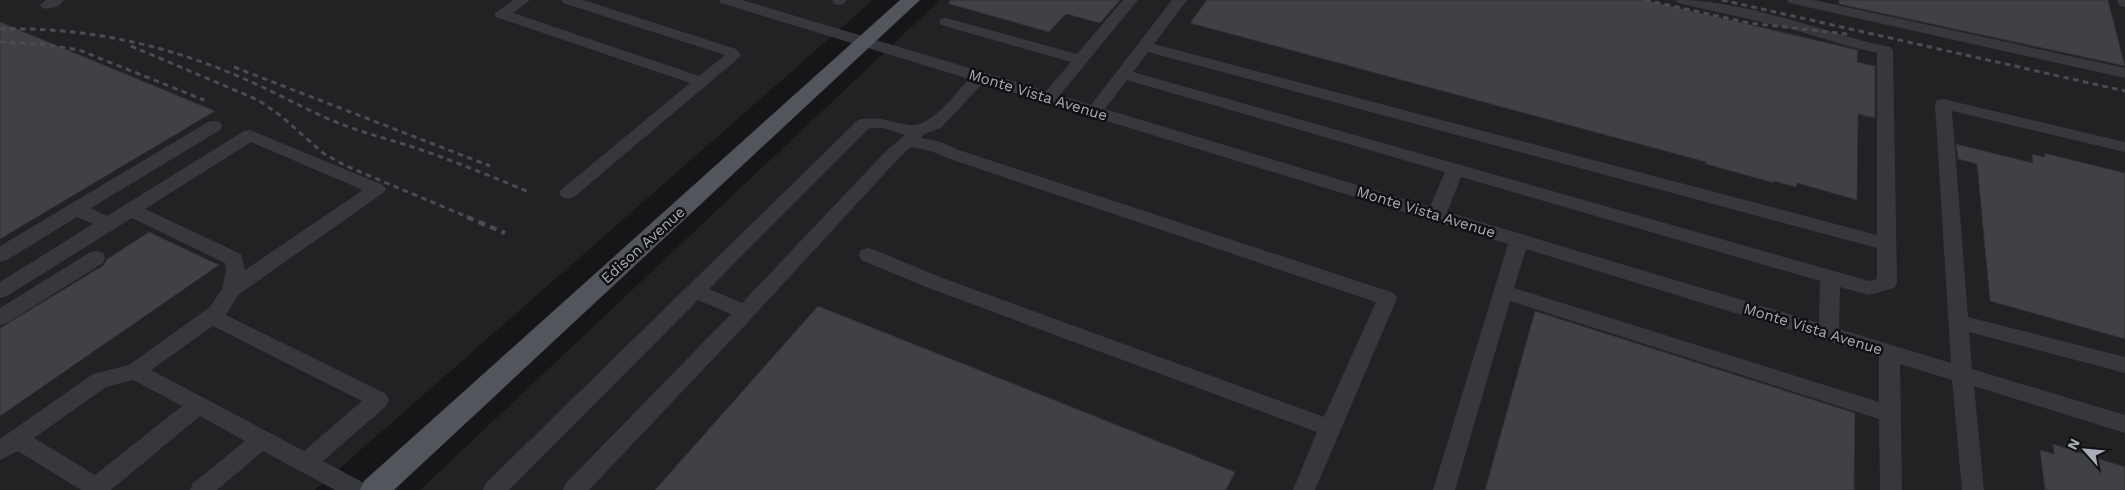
<svg xmlns="http://www.w3.org/2000/svg" width="2125" height="490" font-family="'Work Sans',sans-serif">
<rect width="100%" height="100%" fill="#161618"/>
<g fill="#222225">
<path d="M 0,0 L 873,0 L 315,490 L 0,490 Z"/>
<path d="M 940,0 L 2125,0 L 2125,490 L 420,490 Z"/>
</g>
<g fill="#404145" stroke="#303034">
<path d="M 950,0 L 1120,0 L 1100,23 L 1066,14 L 1049,32 L 949,4 Z"/>
<path d="M 1207,0 L 1645,0 L 1858,50 L 1857,62 L 1875,66 L 1875,118 L 1858,114 L 1857,200 L 1797,183 L 1796,187 L 1774,181 L 1774,183 L 1706,164 L 1706,162 L 1190,23 Z"/>
<path d="M 1839,0 L 2108,0 L 2125,66 L 1839,4 Z"/>
<path d="M 0,22 L 215,111 L 0,239 Z"/>
<path d="M 1956,144 L 2033,163 L 2032,154 L 2045,157 L 2044,153 L 2125,173 L 2125,339 L 1990,301 L 1977,164 L 1958,159 Z"/>
<path d="M 149,232 L 219,265 L 0,416 L 0,328 L 104,265 L 106,260 Z"/>
<path d="M 818,306 L 1235,472 L 1226,490 L 655,490 Z"/>
<path d="M 1535,311 L 1855,413 L 1854,490 L 1485,490 Z"/>
<path d="M 2053,444 L 2125,467 L 2125,490 L 2045,490 L 2040,450 L 2054,454 Z"/>
</g>
<g fill="none" stroke-linecap="round" stroke-linejoin="round">
<g fill="#37383d" fill-rule="evenodd">
<path d="M 46,0 L 64,0 C 60,7 50,10 42,8 L 40,5 Z"/>
<path d="M 513,0 L 530,0 L 513,13 L 699,76 L 725,55 L 563,3 L 561,0 L 583,0 L 736,49 L 741,56 L 574,197 L 568,199 L 562,197 L 559,193 L 562,189 L 690,83 L 496,17 L 494,14 Z"/>
<path d="M 719,0 L 742,0 L 1046,91 L 1071,62 L 941,25 L 939,22 L 941,19 L 946,18 L 1077,54 L 1123,0 L 1138,0 L 1060,95 L 1091,105 L 1172,0 L 1187,0 L 1154,44 L 1877,235 L 1877,53 L 1844,45 L 1792,29 L 1678,3 L 1676,0 C 1736,0 1795,22 1853,38 C 1865,42 1878,44 1890,47 L 1893,50 L 1897,283 L 1894,288 L 1869,295 L 1840,287 L 1839,329 L 1951,363 L 1935,104 L 1937,100 L 1943,99 L 2125,142 L 2125,152 L 1952,111 L 1968,317 L 2125,357 L 2125,373 L 1969,332 L 1972,369 L 2125,415 L 2125,433 L 1974,386 L 1984,490 L 1962,490 L 1952,380 L 1900,364 L 1902,490 L 1880,490 L 1879,419 L 1510,301 L 1455,490 L 1433,490 L 1508,244 L 983,83 L 941,128 L 924,134 L 921,138 L 941,142 L 959,150 L 1394,293 L 1397,298 L 1315,490 L 1293,490 L 1317,432 L 926,287 L 861,260 L 859,255 L 861,250 L 868,248 L 875,250 L 940,277 L 1324,417 L 1376,302 L 947,158 L 931,151 L 911,147 L 898,159 L 748,322 L 589,490 L 563,490 L 566,483 L 731,314 L 698,300 L 509,490 L 483,490 L 486,483 L 858,120 C 877,115 890,122 908,125 C 930,129 955,94 969,79 L 721,3 ZM 1148,52 L 1877,248 L 1877,279 L 1869,281 L 1133,72 ZM 1127,80 L 1445,172 L 1430,207 L 1105,109 ZM 869,128 L 883,128 L 905,135 L 886,151 L 742,303 L 709,289 ZM 1461,177 L 1820,281 L 1819,323 L 1447,212 ZM 1526,249 L 1879,357 L 1879,402 L 1514,288 Z"/>
<path d="M 832,0 L 847,0 C 844,5 840,6 834,4 Z"/>
<path d="M 1787,0 L 1814,0 L 2125,68 L 2125,78 L 1794,4 L 1789,3 Z"/>
<path d="M 2117,0 L 2125,0 L 2125,7 L 2120,6 Z"/>
<path d="M 214,121 L 220,122 L 222,126 L 220,130 L 91,208 L 107,216 L 244,131 L 250,130 L 383,185 L 386,189 L 383,193 L 238,295 L 226,315 L 386,394 L 389,400 L 386,406 L 323,461 L 364,483 L 367,490 L 335,490 L 263,451 L 217,490 L 190,490 L 193,483 L 245,441 L 200,416 L 111,490 L 81,490 L 18,451 L 0,460 L 0,439 L 93,374 L 129,365 L 210,307 L 222,289 L 226,271 L 225,263 L 132,218 L 7,296 L 0,298 L 0,282 L 93,224 L 77,217 L 7,260 L 0,262 L 0,246 L 208,122 ZM 251,142 L 363,190 L 245,270 L 241,254 L 145,209 ZM 213,326 L 362,401 L 304,451 L 151,370 ZM 133,380 L 182,406 L 95,475 L 34,438 L 106,387 Z"/>
<path d="M 96,251 L 103,253 L 105,258 L 103,263 L 7,323 L 0,325 L 0,308 L 89,253 Z"/>
</g>
<path fill="#53555c" fill-rule="evenodd" d="M 900,0 L 920,0 L 394,490 L 360,490 L 364,481 Z"/>
<g stroke="#4a4c52" stroke-width="3" stroke-dasharray="5.5 4.5" stroke-linecap="butt">
<path d="M 1645,0 L 1749,23 L 1847,34"/>
<path d="M 1722,0 L 2125,91"/>
<path d="M 0,29 C 87,27 168,45 247,80 C 277,93 306,110 336,122 C 363,133 392,140 419,149 C 456,162 493,177 529,192"/>
<path d="M 0,42 L 42,44 L 79,50 L 204,100"/>
<path d="M 131,46 L 258,100 L 281,116 L 323,153 L 346,166 L 470,218"/>
<path d="M 234,67 L 490,166"/>
</g>
<path stroke="#4a4c52" stroke-width="4.5" stroke-dasharray="7 5.5" stroke-linecap="butt" d="M 467,217 L 505,233"/>
</g>
<g text-anchor="middle" stroke-width="5" stroke-linejoin="round" paint-order="stroke">
<g font-size="15" fill="#a8adb8" stroke="#111113">
<text transform="translate(1038 95) rotate(17)" y="5">Monte Vista Avenue</text>
<text transform="translate(1426 212) rotate(17)" y="5">Monte Vista Avenue</text>
<text transform="translate(643 245) rotate(-42)" y="5">Edison Avenue</text>
<text transform="translate(1813 329) rotate(17)" y="5">Monte Vista Avenue</text>
</g>
</g>
<g transform="translate(2085 450) rotate(297)" stroke="#111113" stroke-width="4" paint-order="stroke">
<path d="M0-4L9 19L0 12L-9 19Z" fill="#a8adb8"/>
<text y="-8" font-size="14" font-weight="bold" text-anchor="middle" fill="#a8adb8">N</text>
</g>
</svg>
